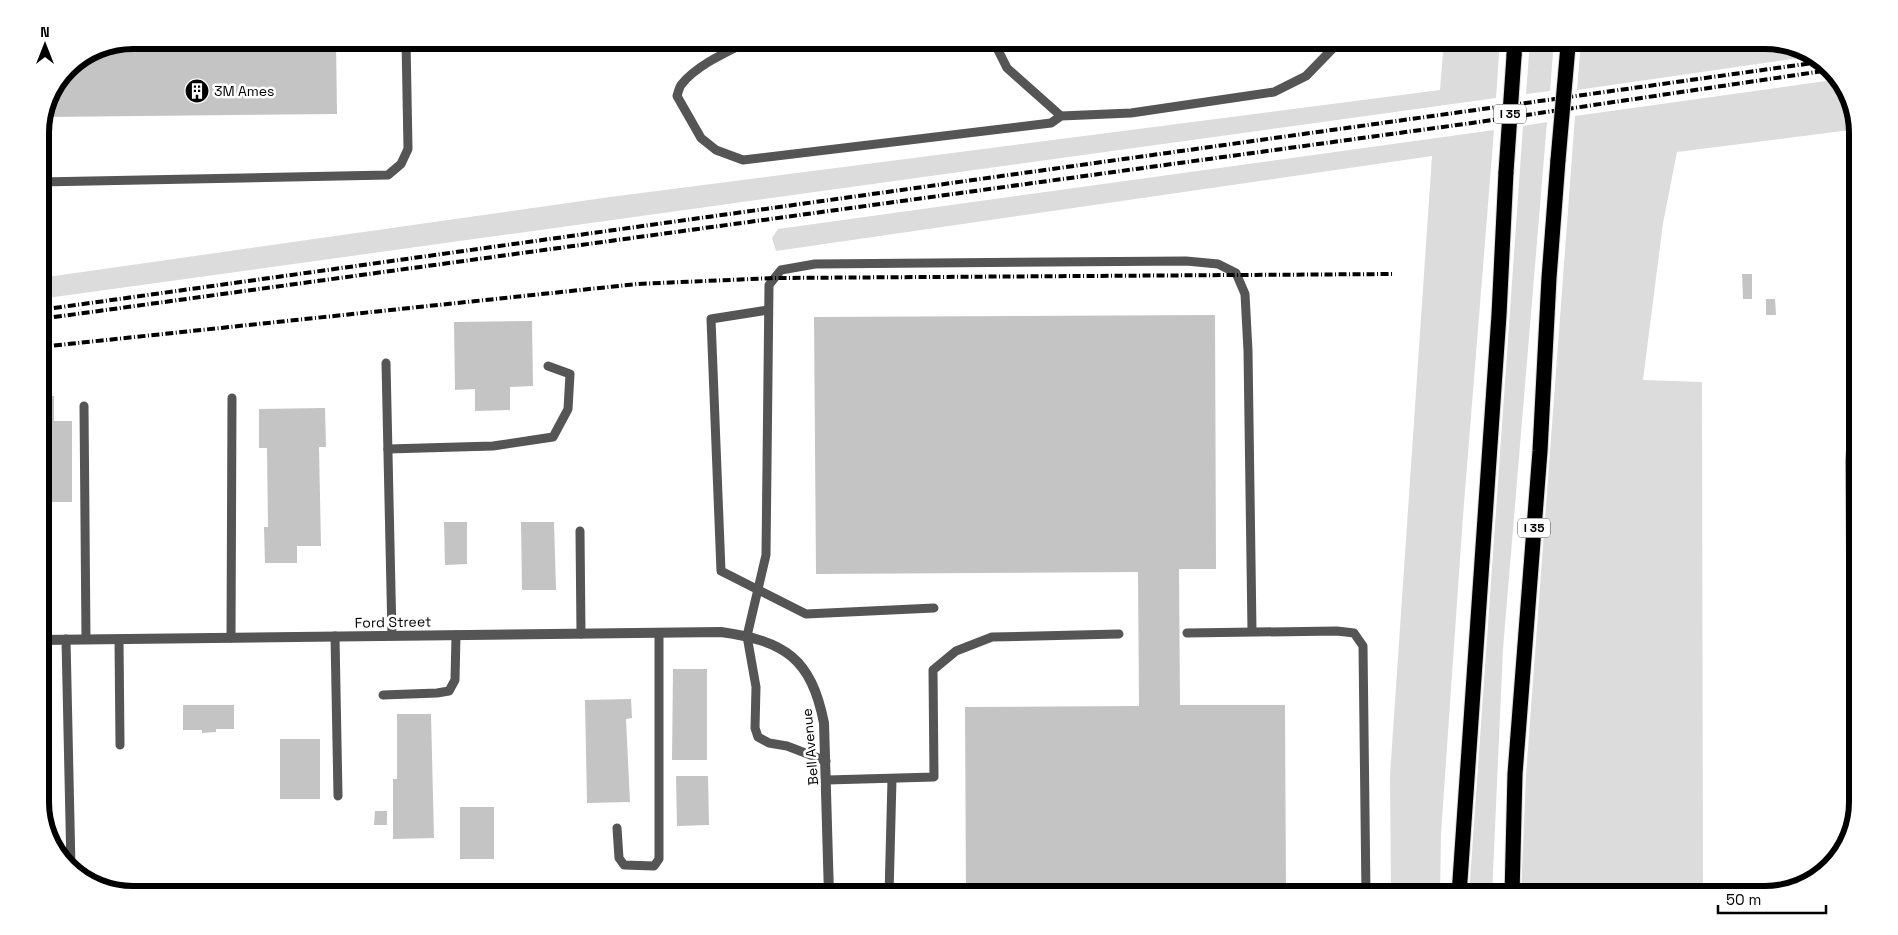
<svg xmlns="http://www.w3.org/2000/svg" width="1898" height="935" font-family="'Space Grotesk',sans-serif">
<rect width="100%" height="100%" fill="#fff"/>
<g fill="#dcdcdc">
<path d="M 1444,40 L 1500,40 L 1496,98 L 40,299 L 40,278 L 610,197 L 1440,90 Z"/>
<path d="M 1530,40 L 1554,40 L 1550,91 L 1526,94 Z"/>
<path d="M 1581,40 L 1765,40 L 1806,49 L 1813,56 L 1577,90 Z"/>
<path d="M 1840,79 L 1842,81 L 1858,129 L 1677,152 L 1663,223 L 1643,380 L 1702,382 L 1703,895 L 1521,895 L 1526,775 L 1575,116 Z"/>
<path d="M 1547,122 L 1503,649 L 1492,895 L 1469,895 L 1523,126 Z"/>
<path d="M 1494,130 L 1463,516 L 1441,834 L 1440,895 L 1391,895 L 1390,775 L 1432,156 L 776,251 L 772,238 L 778,229 Z"/>
</g>
<g fill="#c4c4c4">
<path d="M 132,40 L 336,40 L 337,114 L 45,117 L 67,67 L 97,47 Z"/>
<path d="M 1742,274 L 1752,274 L 1752,299 L 1743,299 Z"/>
<path d="M 1766,299 L 1775,299 L 1776,315 L 1766,315 Z"/>
<path d="M 1215,315 L 1216,569 L 1179,569 L 1180,705 L 1285,705 L 1286,895 L 966,895 L 965,707 L 1139,706 L 1138,572 L 816,574 L 814,317 Z"/>
<path d="M 532,321 L 533,386 L 510,387 L 510,410 L 475,411 L 475,389 L 455,390 L 454,322 Z"/>
<path d="M 40,396 L 54,396 L 54,421 L 72,421 L 72,502 L 46,502 L 46,517 L 40,517 Z"/>
<path d="M 325,408 L 326,447 L 319,447 L 321,546 L 297,546 L 297,563 L 265,563 L 264,527 L 268,527 L 267,448 L 259,448 L 259,409 Z"/>
<path d="M 444,522 L 467,522 L 467,564 L 445,565 Z"/>
<path d="M 521,522 L 554,522 L 556,590 L 522,590 Z"/>
<path d="M 673,669 L 707,669 L 707,760 L 672,760 Z"/>
<path d="M 631,699 L 632,718 L 626,719 L 630,802 L 587,803 L 585,700 Z"/>
<path d="M 183,705 L 234,705 L 234,729 L 216,729 L 216,732 L 202,733 L 202,730 L 183,730 Z"/>
<path d="M 397,714 L 431,714 L 434,838 L 393,839 L 393,779 L 397,779 Z"/>
<rect x="280" y="739" width="40" height="60"/>
<path d="M 676,776 L 708,776 L 709,825 L 677,826 Z"/>
<rect x="460" y="807" width="34" height="52"/>
<path d="M 375,811 L 387,811 L 387,825 L 374,825 Z"/>
<path d="M 752,887 L 752,895 L 612,895 L 612,889 Z"/>
</g>
<g fill="none" stroke-linecap="round" stroke-linejoin="round">
<defs>
<g id="highway">
<path d="M 1514,56 L 1515,40"/>
<path d="M 1459,895 L 1499,315 L 1506,172"/>
<path d="M 1512,895 L 1515,774 L 1540,451 L 1549,278 L 1558,160"/>
</g>
</defs>
<use href="#highway" stroke="#dbdbdb" stroke-width="17"/>
<g stroke="#555" stroke-width="9">
<path d="M 751,40 C 729,51 696,65 681,85 C 679,88 678,93 677,96 L 701,138 L 716,150 L 743,160 L 1051,123 L 1061,116 L 1131,113 L 1274,92 L 1306,76 L 1341,40"/>
<path d="M 993,40 L 1007,68 L 1061,116"/>
<path d="M 40,182 L 388,175 L 401,164 L 408,149 L 406,40"/>
<path d="M 768,310 L 711,319 L 721,571 L 806,614 L 934,608"/>
<path d="M 386,363 L 392,636"/>
<path d="M 84,406 L 86,639"/>
<path d="M 388,449 L 493,446 L 553,437 L 568,409 L 570,374 L 548,366"/>
<path d="M 580,531 L 581,634"/>
<path d="M 1187,633 L 1337,631 L 1354,633 L 1363,646 L 1366,895"/>
<path d="M 335,636 L 338,796"/>
<path d="M 231,638 L 232,398"/>
<path d="M 66,639 L 71,868"/>
<path d="M 119,639 L 120,745"/>
<path d="M 383,695 L 437,693 L 449,691 L 455,680 L 456,635"/>
<path d="M 826,761 L 787,746 L 769,743 L 758,737 L 755,728 L 756,687 L 747,636 L 766,555 L 769,285 L 781,270 L 815,264 L 1186,261 L 1218,264 L 1236,273 L 1245,294 L 1248,351 L 1252,631"/>
<path d="M 827,780 L 934,777 L 933,670 L 956,651 L 992,637 L 1119,634"/>
<path d="M 617,828 L 619,858 L 624,865 L 654,866 L 659,859 L 659,633"/>
<path d="M 1852,830 L 1850,460 L 1853,398 L 1858,381"/>
<path d="M 889,895 L 892,779"/>
</g>
<path stroke="#555" stroke-width="10" d="M 40,640 L 721,632 C 785,641 811,658 824,723 L 829,895"/>
<use href="#highway" stroke="#000" stroke-width="15"/>
<g stroke="#000" stroke-width="4" stroke-dasharray="8 2.5 1 2.5" stroke-linecap="butt">
<path d="M 40,310 L 1820,62"/>
<path d="M 40,319 L 1479,122 L 1830,70"/>
<path d="M 40,347 L 637,284 L 774,278 L 1394,274"/>
</g>
<defs>
<g id="highway-bridge">
<path d="M 1558,160 L 1568,46"/>
<path d="M 1506,172 L 1514,56"/>
</g>
</defs>
<use href="#highway-bridge" stroke="#dbdbdb" stroke-width="17" stroke-linecap="butt"/>
<use href="#highway-bridge" stroke="#000" stroke-width="15"/>
</g>
<defs>
<symbol id="building-disc" viewBox="-11 -11 22 22"><circle r="9.5" fill="#000" stroke="#fff"/><path d="M-4-6H4V6H1V3H-1V6H-4ZM-2.5-4.3h1.7v1.8h-1.7ZM.8-4.3h1.7v1.8H.8ZM-2.5-1h1.7V.8h-1.7ZM.8-1h1.7V.8H.8Z" fill="#fff"/></symbol>
</defs>
<g fill-rule="evenodd">
<use href="#building-disc" x="183" y="77" width="28" height="28"/>
</g>
<g text-anchor="middle" stroke-width="5" stroke-linejoin="round" paint-order="stroke">
<g fill="#fff" stroke="#4c4c4c" stroke-width="1">
<rect x="1494" y="104.5" width="32" height="19" rx="4"/>
<rect x="1518" y="518.5" width="32" height="19" rx="4"/>
</g>
<g font-size="12" font-weight="bold" fill="#000">
<text x="1510" y="118">I 35</text>
<text x="1534" y="532">I 35</text>
</g>
<g font-size="14" fill="#000" stroke="#fff" text-anchor="start">
<text x="214" y="96">3M Ames</text>
</g>
<g font-size="14" fill="#000" stroke="#fff">
<text transform="translate(393 622) rotate(-1)" y="5">Ford Street</text>
<text transform="translate(810 747) rotate(-95)" y="5">Bell Avenue</text>
</g>
</g>
<path d="M0 0H1898V935H0ZM133 49H1765A84 84 0 0 1 1849 133V802A84 84 0 0 1 1765 886H133A84 84 0 0 1 49 802V133A84 84 0 0 1 133 49Z" fill="#fff" fill-rule="evenodd"/>
<path fill="none" stroke="#000" stroke-width="6" d="M133 49H1765A84 84 0 0 1 1849 133V802A84 84 0 0 1 1765 886H133A84 84 0 0 1 49 802V133A84 84 0 0 1 133 49Z"/>
<g transform="translate(45 45)" stroke="#ffffff" stroke-width="4" paint-order="stroke">
<path d="M0-4L9 19L0 12L-9 19Z" fill="#000000"/>
<text y="-8" font-size="14" font-weight="bold" text-anchor="middle" fill="#000000">N</text>
</g>
<path d="M1718 905v8h108v-8" fill="none" stroke="#000000" stroke-width="2.5"/>
<text x="1726" y="905" font-size="15" fill="#000000" stroke="#ffffff" stroke-width="4" paint-order="stroke">50 m</text>
</svg>
